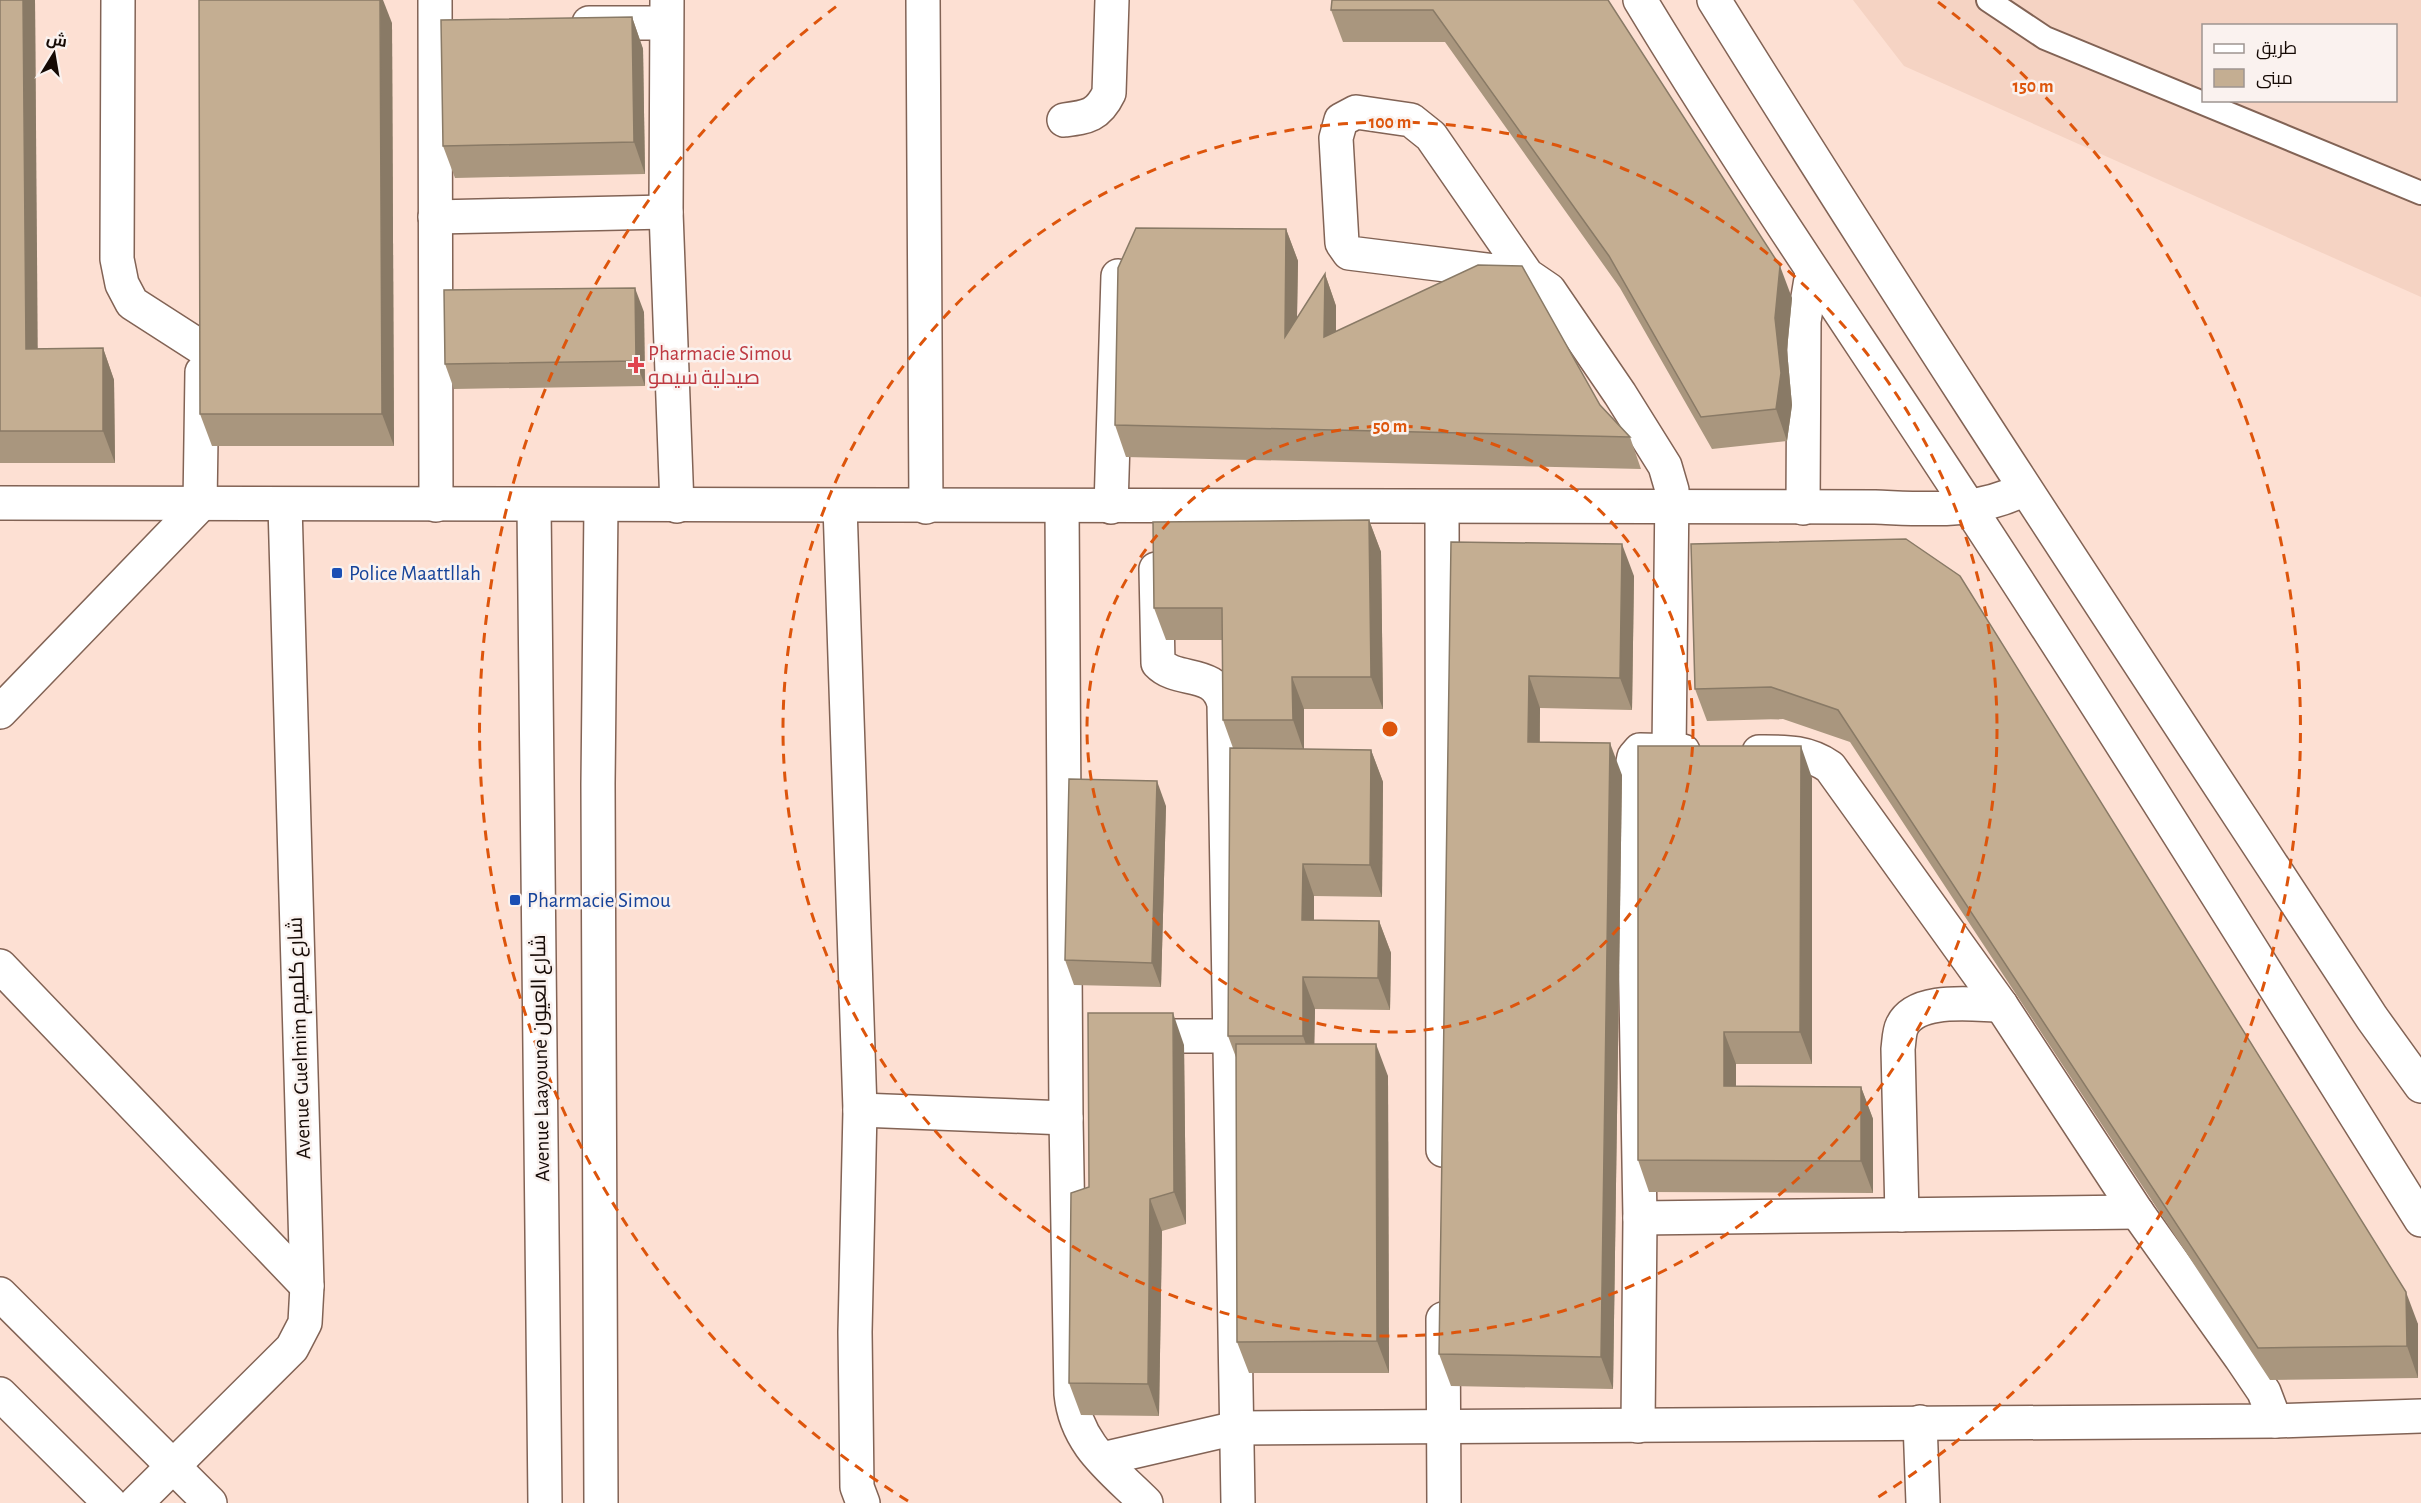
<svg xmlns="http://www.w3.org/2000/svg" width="2421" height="1503" font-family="'Alegreya Sans',Cairo,sans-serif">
<rect width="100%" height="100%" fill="#fde0d3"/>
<path fill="#f5d3c3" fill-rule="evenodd" d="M 1853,0 L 2421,0 L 2421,297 L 1904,66 ZM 2204,26 L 2396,26 L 2396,100 L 2204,100 Z"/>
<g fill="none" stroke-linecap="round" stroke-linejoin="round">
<defs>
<path id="service" d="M 1988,0 L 2045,38 L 2421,193"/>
<g id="minor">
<path d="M 118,0 L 117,259 L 122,284 L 132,303 L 202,348"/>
<path d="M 435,0 L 436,505"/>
<path d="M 667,0 L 666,212 L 677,506"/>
<path d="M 923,0 L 926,507"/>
<path d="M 589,23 L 665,23"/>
<path d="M 1064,120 C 1087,117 1098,116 1109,93 L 1112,0"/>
<path d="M 435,217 L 666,212"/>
<path d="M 1527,275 L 1431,136 L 1411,120 L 1356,112 L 1341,120 L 1336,138 L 1342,243 L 1349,253 L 1527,275 L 1549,290 L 1620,394 L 1665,466 L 1672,490 L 1669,751"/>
<path d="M 0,503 L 1875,507 C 1930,509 1974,514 2025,489"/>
<path d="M 534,506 L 545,1503"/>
<path d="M 840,506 L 860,1110 L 855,1332 L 857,1487 L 863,1503"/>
<path d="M 1062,507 L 1066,1118 L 1071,1394 C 1076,1445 1112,1469 1146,1503"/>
<path d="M 1111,507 L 1118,276"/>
<path d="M 1442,508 L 1443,1150"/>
<path d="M 1803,508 L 1804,321 L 1812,273"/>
<path d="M 1156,569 L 1158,663 C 1178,684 1215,668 1224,704 L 1238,1503"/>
<path d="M 0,712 L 200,505 L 202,372"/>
<path d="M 1759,752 C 1785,752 1807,751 1830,767 L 2001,1005 L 2137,1212 L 2241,1358 L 2264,1392 L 2275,1421"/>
<path d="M 0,966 L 307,1286"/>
<path d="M 1138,1036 L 1230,1036"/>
<path d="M 860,1110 L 1066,1118"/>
<path d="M 1902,1215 L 1898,1049 C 1899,1042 1899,1032 1902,1026 C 1916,996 1974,1005 2001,1005"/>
<path d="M 1640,1218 L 2137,1212"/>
<path d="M 0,1294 L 210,1503"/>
<path d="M 1443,1319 L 1444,1503"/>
<path d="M 0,1394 L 110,1503"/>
<path d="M 1920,1422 L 1923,1503"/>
<path d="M 1638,1426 L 1640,1218 L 1632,767 L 1634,757 L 1640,750 L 1683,751"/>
<path d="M 1102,1459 L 1236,1428 L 2275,1421 L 2421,1416"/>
<path d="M 136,1503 L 292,1348 L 305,1323 L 307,1286 L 285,505"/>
<path d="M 601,1503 L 598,784 L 601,506"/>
</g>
<g id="tertiary">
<path d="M 1640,0 C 1744,172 1859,338 1969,507 C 2123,742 2271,981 2421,1220"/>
<path d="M 1714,0 C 1927,343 2151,680 2372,1018 L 2421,1086"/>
</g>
</defs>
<use href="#service" stroke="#826355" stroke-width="26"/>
<use href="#minor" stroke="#826355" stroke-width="36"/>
<use href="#tertiary" stroke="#826355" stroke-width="36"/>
<use href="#service" stroke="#fff" stroke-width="22"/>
<use href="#minor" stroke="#fff" stroke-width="33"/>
<use href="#tertiary" stroke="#fff" stroke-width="33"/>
</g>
<g fill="#a9967e">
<path d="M 0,0 L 35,0 L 37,349 L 103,348 L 114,380 L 115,463 L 0,463 Z"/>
<path d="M 1608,0 L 1792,298 L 1787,350 L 1792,405 L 1787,441 L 1712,449 L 1620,288 L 1445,42 L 1343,42 L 1331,10 Z"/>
<path d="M 632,17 L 643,49 L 645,174 L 455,178 L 443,146 Z"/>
<path d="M 392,23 L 394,446 L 212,446 L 200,414 Z"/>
<path d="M 1286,229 L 1298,261 L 1297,318 L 1325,274 L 1336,306 L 1336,331 L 1600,405 L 1630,437 L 1641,469 L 1126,457 L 1115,425 Z"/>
<path d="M 644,312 L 645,386 L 454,389 L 445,364 Z"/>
<path d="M 1369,520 L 1381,552 L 1383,709 L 1304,709 L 1304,749 L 1371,750 L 1383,782 L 1382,897 L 1314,896 L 1314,920 L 1379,921 L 1391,953 L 1390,1010 L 1315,1009 L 1314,1044 L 1388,1076 L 1389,1373 L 1249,1373 L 1237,1342 L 1237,1060 L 1228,1036 L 1233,748 L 1223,720 L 1222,640 L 1166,640 L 1154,608 Z"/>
<path d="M 1451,542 L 1634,576 L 1632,710 L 1540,708 L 1540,742 L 1622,775 L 1613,1389 L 1451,1386 L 1439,1354 Z"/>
<path d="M 1691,544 L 2418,1324 L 2418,1378 L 2270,1380 L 1850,742 L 1783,719 L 1707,721 L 1695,689 Z"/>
<path d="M 1812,778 L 1812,1064 L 1736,1064 L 1736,1087 L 1861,1087 L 1873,1119 L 1873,1193 L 1649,1192 L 1638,1160 Z"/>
<path d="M 1166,806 L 1161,987 L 1074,985 L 1065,960 Z"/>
<path d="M 1184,1045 L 1186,1224 L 1162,1231 L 1159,1416 L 1081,1415 L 1069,1383 L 1089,1187 Z"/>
</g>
<g fill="#897a66">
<path d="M 23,0 L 35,0 L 38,381 L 26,349 Z"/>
<path d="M 380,0 L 383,0 L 392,23 L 394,446 L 382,414 Z"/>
<path d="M 632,17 L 643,49 L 645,174 L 634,142 Z"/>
<path d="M 1286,229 L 1298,261 L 1296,369 L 1285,337 Z"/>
<path d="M 1780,266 L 1792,298 L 1787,350 L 1792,405 L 1787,441 L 1776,409 L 1775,318 Z"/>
<path d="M 1325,274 L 1336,306 L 1336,369 L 1324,337 Z"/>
<path d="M 635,288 L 644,312 L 645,386 L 636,361 Z"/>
<path d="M 103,348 L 114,380 L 115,463 L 103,431 Z"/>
<path d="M 1369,520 L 1381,552 L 1383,709 L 1371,677 Z"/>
<path d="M 1622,544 L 1634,576 L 1632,710 L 1620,678 Z"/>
<path d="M 1529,676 L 1540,708 L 1539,774 L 1528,742 Z"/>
<path d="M 1292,677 L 1304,709 L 1304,752 L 1293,720 Z"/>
<path d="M 1610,743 L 1622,775 L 1613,1389 L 1601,1357 Z"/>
<path d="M 1801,746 L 1812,778 L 1812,1064 L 1800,1032 Z"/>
<path d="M 1371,750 L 1383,782 L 1382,897 L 1370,865 Z"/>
<path d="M 1157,781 L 1166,806 L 1161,987 L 1152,963 Z"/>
<path d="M 1303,864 L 1314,896 L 1314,952 L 1302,920 Z"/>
<path d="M 1379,921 L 1391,953 L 1390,1010 L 1378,978 Z"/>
<path d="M 1303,977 L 1315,1009 L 1314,1068 L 1303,1036 Z"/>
<path d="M 1173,1013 L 1184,1045 L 1186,1224 L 1174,1192 Z"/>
<path d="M 1724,1032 L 1736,1064 L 1736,1118 L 1724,1086 Z"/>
<path d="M 1376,1044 L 1388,1076 L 1389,1373 L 1377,1341 Z"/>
<path d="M 1861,1087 L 1873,1119 L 1873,1193 L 1861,1161 Z"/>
<path d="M 1150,1199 L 1162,1231 L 1159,1416 L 1148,1384 Z"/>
<path d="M 2406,1292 L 2418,1324 L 2418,1378 L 2407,1346 Z"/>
</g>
<g fill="#c4ae92" stroke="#897a66" stroke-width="1.5">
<path d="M 0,0 L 23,0 L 26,349 L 103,348 L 103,431 L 0,431 Z"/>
<path d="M 199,0 L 380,0 L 382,414 L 200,414 Z"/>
<path d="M 1332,0 L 1608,0 L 1780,266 L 1775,318 L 1781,373 L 1776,409 L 1701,417 L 1609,256 L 1433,10 L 1331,10 Z"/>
<path d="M 632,17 L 634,142 L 443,146 L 441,20 Z"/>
<path d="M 1136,228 L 1286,229 L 1285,337 L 1325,274 L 1324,337 L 1478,265 L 1522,266 L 1600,405 L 1630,437 L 1115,425 L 1118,268 Z"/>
<path d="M 635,288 L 636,361 L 445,364 L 444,290 Z"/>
<path d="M 1369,520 L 1371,677 L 1292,677 L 1293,720 L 1223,720 L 1222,608 L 1154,608 L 1153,522 Z"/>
<path d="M 1906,539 L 1960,576 L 2406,1292 L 2407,1346 L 2258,1348 L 1838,710 L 1771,687 L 1695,689 L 1691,544 Z"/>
<path d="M 1451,542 L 1622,544 L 1620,678 L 1529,676 L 1528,742 L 1610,743 L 1601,1357 L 1439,1354 Z"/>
<path d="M 1638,746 L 1801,746 L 1800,1032 L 1724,1032 L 1724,1086 L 1861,1087 L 1861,1161 L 1638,1160 Z"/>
<path d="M 1230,748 L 1371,750 L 1370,865 L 1303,864 L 1302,920 L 1379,921 L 1378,978 L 1303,977 L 1303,1036 L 1228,1036 Z"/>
<path d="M 1069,779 L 1157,781 L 1152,963 L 1065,960 Z"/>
<path d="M 1088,1013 L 1173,1013 L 1174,1192 L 1150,1199 L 1148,1384 L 1069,1383 L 1071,1193 L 1089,1187 Z"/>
<path d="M 1236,1044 L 1376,1044 L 1377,1341 L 1237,1342 Z"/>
</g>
<g fill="none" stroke="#dd550c" stroke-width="3" stroke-dasharray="10 8">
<circle cx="1390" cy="729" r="303"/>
<circle cx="1390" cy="729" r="607"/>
<path d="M908 1501A910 910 0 0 1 842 2M1938 2A910 910 0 0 1 1872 1501"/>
</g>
<path fill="#e0444e" stroke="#faf2ef" stroke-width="2" d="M633 356h6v6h6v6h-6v6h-6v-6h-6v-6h6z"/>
<g fill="#1a4fb4" stroke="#faf2ef" stroke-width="2">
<rect x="331" y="567" width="12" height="12" rx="3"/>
<rect x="509" y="894" width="12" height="12" rx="3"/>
</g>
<g text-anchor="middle" stroke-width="5" stroke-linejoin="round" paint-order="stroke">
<g font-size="21" fill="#be3a42" stroke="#faf2ef" text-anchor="start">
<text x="648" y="360">Pharmacie Simou<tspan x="648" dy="24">صيدلية سيمو</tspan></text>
</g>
<g font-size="21" fill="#164399" stroke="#faf2ef" text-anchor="start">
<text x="349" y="580">Police Maattllah</text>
<text x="527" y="907">Pharmacie Simou</text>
</g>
<g font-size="21" fill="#150a05" stroke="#faf2ef">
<text transform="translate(299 1038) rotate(-92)" y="7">Avenue Guelmim شارع كلميم</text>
<text transform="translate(540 1058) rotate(-91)" y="7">Avenue Laayoune شارع العيون</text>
</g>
</g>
<circle cx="1390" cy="729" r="9" fill="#dd550c" stroke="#faf2ef" stroke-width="3"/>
<g font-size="18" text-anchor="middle" font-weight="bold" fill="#dd550c" stroke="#faf2ef" stroke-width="5" stroke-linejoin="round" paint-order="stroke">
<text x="2033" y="92">150 m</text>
<text x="1390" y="128">100 m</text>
<text x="1390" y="432">50 m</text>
</g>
<rect x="2202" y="24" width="195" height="78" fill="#faf2ef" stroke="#9e9591" stroke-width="1.5"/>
<rect x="2214" y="44" width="30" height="9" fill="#ffffff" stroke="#9e9591" stroke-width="1.5"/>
<text x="2256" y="54" font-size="18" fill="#150a05">طريق</text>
<rect x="2214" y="69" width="30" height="18" fill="#c4ae92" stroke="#9e9591" stroke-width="1.5"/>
<text x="2256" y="84" font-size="18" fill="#150a05">مبنى</text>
<g transform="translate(54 54) rotate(11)" stroke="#faf2ef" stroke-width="4.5" paint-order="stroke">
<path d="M0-4.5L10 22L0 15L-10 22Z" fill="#150a05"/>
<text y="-9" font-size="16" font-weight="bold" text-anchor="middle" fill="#150a05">ش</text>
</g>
</svg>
